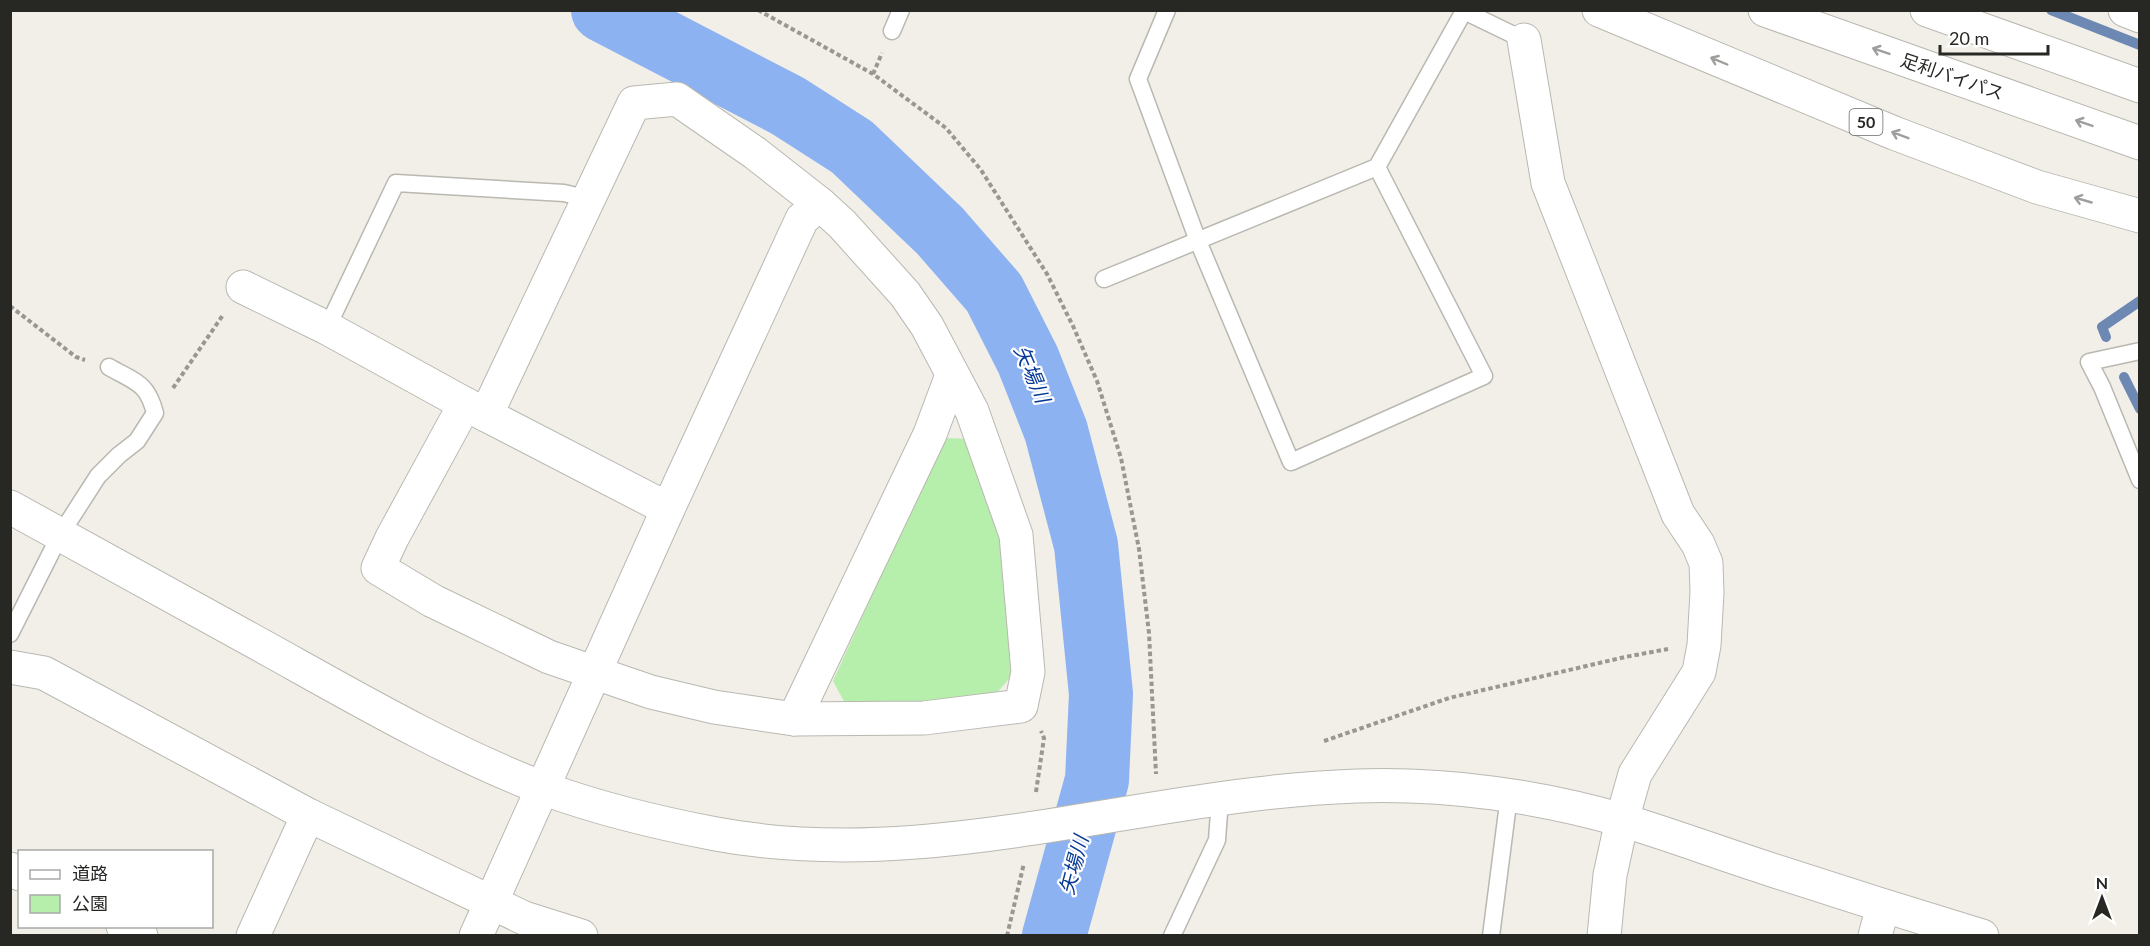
<svg xmlns="http://www.w3.org/2000/svg" width="2150" height="946" font-family="Lato,'Noto Sans JP',sans-serif">
<rect width="100%" height="100%" fill="#f1efe8"/>
<path fill="#b6eeac" d="M 944,438 L 973,439 L 1005,541 L 1014,673 L 995,695 L 906,706 L 847,707 L 833,681 Z"/>
<g fill="none" stroke-linecap="round" stroke-linejoin="round">
<g stroke="#6e88b4" stroke-width="10">
<path d="M 2051,10 L 2140,45"/>
<path d="M 2106,337 L 2102,327 L 2140,301"/>
<path d="M 2124,377 L 2140,409"/>
</g>
<path stroke="#8db2f2" stroke-width="64" d="M 603,10 L 788,106 L 852,147 L 940,231 L 994,293 L 1028,360 L 1056,431 L 1086,545 L 1101,694 L 1097,780 L 1054,936"/>
<defs>
<g id="service">
<path d="M 1167,10 L 1138,79 L 1198,241 L 1291,462 L 1484,376 L 1377,167"/>
<path d="M 1462,10 L 1524,40"/>
<path d="M 892,31 L 901,10"/>
<path d="M 1104,279 L 1377,167 L 1464,11"/>
<path d="M 327,328 L 396,183 L 564,193 L 589,199"/>
<path d="M 2140,351 L 2089,362 L 2102,387 L 2140,480"/>
<path d="M 10,634 L 60,535 L 98,476 L 119,455 L 137,441 L 155,413 C 147,382 135,382 109,367"/>
<path d="M 1172,936 L 1217,840 L 1220,799"/>
<path d="M 1491,936 L 1509,796"/>
</g>
<g id="minor">
<path d="M 1524,40 L 1548,183 L 1678,514 L 1698,544 L 1706,563 L 1707,592 L 1704,645 L 1699,672 L 1635,774 L 1622,820 L 1610,875 L 1604,936"/>
<path d="M 243,287 L 327,328 L 465,404 L 668,509"/>
<path d="M 465,404 L 392,538 L 378,568 L 433,601 L 549,657 L 651,692 L 714,707 L 794,719 L 924,718 L 1021,706 L 1028,672 L 1016,535 L 972,411 L 927,326 L 905,294 L 842,224 L 820,204 L 755,153 L 677,99 L 634,103 L 486,415"/>
<path d="M 10,667 L 44,673 L 308,815 L 524,918 L 581,936"/>
<path d="M 794,719 L 930,434 L 952,375"/>
<path d="M 10,869 L 20,874"/>
<path d="M 123,926 L 141,936"/>
<path d="M 253,936 L 308,815"/>
<path d="M 476,936 L 668,509 L 802,219 L 820,204"/>
<path d="M 1875,936 L 1883,906"/>
</g>
<path id="tertiary" d="M 10,507 C 99,556 187,605 275,653 C 361,701 453,754 545,789 C 600,809 658,823 716,834 C 931,874 1143,793 1357,786 C 1446,783 1540,796 1625,821 C 1671,835 1717,852 1763,867 C 1836,891 1909,914 1982,936"/>
<g id="trunk">
<path d="M 1599,10 L 1894,133 L 2037,187 L 2140,216"/>
<path d="M 1765,10 L 2140,143"/>
<path d="M 1927,10 L 2140,86"/>
<path d="M 2125,10 L 2140,16"/>
</g>
</defs>
<use href="#service" stroke="#b9b8b1" stroke-width="19"/>
<use href="#minor" stroke="#b9b8b1" stroke-width="35"/>
<use href="#tertiary" stroke="#b9b8b1" stroke-width="35"/>
<use href="#trunk" stroke="#b9b8b1" stroke-width="35"/>
<g stroke="#989792" stroke-width="4" stroke-dasharray="4.5 3" stroke-linecap="butt">
<path d="M 758,10 L 873,74 L 946,128 L 981,170 L 1047,274 L 1073,326 L 1097,381 L 1121,458 L 1139,549 L 1149,633 L 1156,774"/>
<path d="M 873,74 L 882,53"/>
<path d="M 10,306 L 76,357 L 85,360"/>
<path d="M 173,388 L 223,315"/>
<path d="M 1324,741 L 1449,698 L 1625,657 L 1668,649"/>
<path d="M 1036,792 L 1044,738 L 1041,731"/>
<path d="M 1007,936 L 1024,863"/>
</g>
<use href="#service" stroke="#fff" stroke-width="16"/>
<use href="#minor" stroke="#fff" stroke-width="33"/>
<use href="#tertiary" stroke="#fff" stroke-width="33"/>
<use href="#trunk" stroke="#fff" stroke-width="33"/>
</g>
<defs><path id="oneway-shaft" d="M-6 0H5M1.5-3L5.5 0L1.5 3" fill="none" stroke-width="1.6" stroke-linecap="round" stroke-linejoin="round" transform="scale(1.5)"/></defs>
<g stroke="#9e9e9c">
<use href="#oneway-shaft" transform="translate(1881 51) rotate(-161)"/>
<use href="#oneway-shaft" transform="translate(1719 61) rotate(-157)"/>
<use href="#oneway-shaft" transform="translate(2084 123) rotate(-161)"/>
<use href="#oneway-shaft" transform="translate(1900 135) rotate(-159)"/>
<use href="#oneway-shaft" transform="translate(2083 200) rotate(-164)"/>
</g>
<g text-anchor="middle" stroke-width="4.5" stroke-linejoin="round" paint-order="stroke">
<rect fill="#fff" stroke="#686866" stroke-width="1.5" x="1849.5" y="109" width="33" height="26" rx="4.5"/>
<g font-size="16" font-weight="bold" fill="#272724">
<text x="1866" y="128">50</text>
</g>
<g font-size="18" fill="#272724" stroke="#fff">
<text transform="translate(1952 77) rotate(19)" y="6">足利バイパス</text>
</g>
<g font-size="20" font-style="italic" fill="#063a95" stroke="#fff">
<text transform="translate(1032 374) rotate(67)" y="7">矢場川</text>
<text transform="translate(1074 865) rotate(-75)" y="7">矢場川</text>
</g>
</g>
<rect width="2150" height="946" fill="none" stroke="#272724" stroke-width="24"/>
<rect x="18" y="850" width="195" height="78" fill="#ffffff" stroke="#a9a9a7" stroke-width="1.5"/>
<rect x="30" y="870" width="30" height="9" fill="#ffffff" stroke="#a9a9a7" stroke-width="1.5"/>
<text x="72" y="880" font-size="18" fill="#272724">道路</text>
<rect x="30" y="895" width="30" height="18" fill="#b6eeac" stroke="#a9a9a7" stroke-width="1.5"/>
<text x="72" y="910" font-size="18" fill="#272724">公園</text>
<g transform="translate(2102 898)" stroke="#ffffff" stroke-width="4.5" paint-order="stroke">
<path d="M0-4.5L10 22L0 15L-10 22Z" fill="#272724"/>
<text y="-9" font-size="16" font-weight="bold" text-anchor="middle" fill="#272724">N</text>
</g>
<path d="M1940 45v9h108v-9" fill="none" stroke="#272724" stroke-width="3"/>
<text x="1949" y="45" font-size="18" fill="#272724" stroke="#ffffff" stroke-width="4.5" paint-order="stroke">20 m</text>
</svg>
